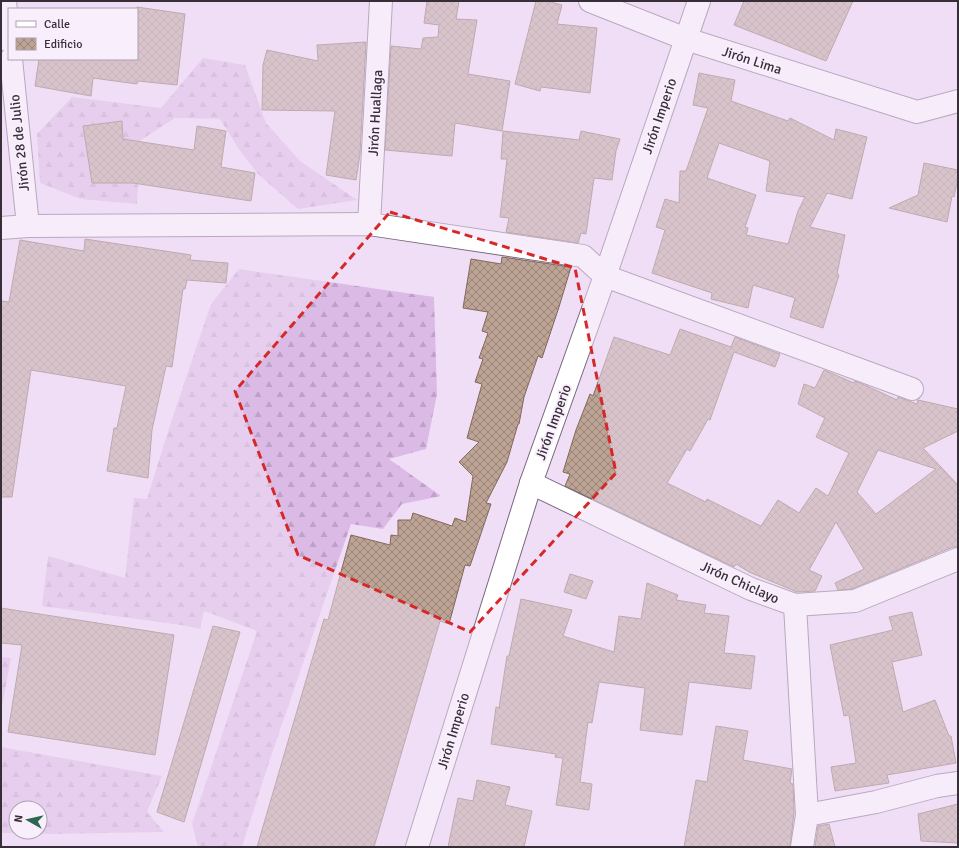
<svg xmlns="http://www.w3.org/2000/svg" width="959" height="848" font-family="Signika,sans-serif">
<defs>
<pattern id="forest-firs" width="22" height="20" patternUnits="userSpaceOnUse"><rect width="22" height="20" fill="#dbbbe6"/><path d="M5 1l3.5 6h-7zM16 11l3.5 6h-7z" fill="#bda1c6"/></pattern>
<pattern id="building-cross-hatch" width="8" height="8" patternUnits="userSpaceOnUse"><rect width="8" height="8" fill="#bca394"/><path d="M0 0l8 8M0 8l8-8" fill="none" stroke="#9a857a"/></pattern>
</defs>
<rect width="100%" height="100%" fill="#f0def6"/>
<g fill="url(#forest-firs)" fill-rule="evenodd">
<path d="M 203,58 L 245,65 L 266,123 L 300,161 L 357,200 L 298,209 L 258,174 L 238,148 L 220,119 L 175,118 L 141,140 L 137,204 L 81,199 L 40,183 L 37,134 L 72,97 L 161,108 Z"/>
<path d="M 239,269 L 434,297 L 437,394 L 426,449 L 389,459 L 441,496 L 402,504 L 383,529 L 351,524 L 268,765 L 242,847 L 198,847 L 192,824 L 257,631 L 204,611 L 200,629 L 181,625 L 42,606 L 48,556 L 125,578 L 134,498 L 147,499 L 170,425 L 211,304 Z"/>
<path d="M 1,657 L 11,658 L 1,712 Z"/>
<path d="M 1,747 L 162,776 L 147,812 L 164,832 L 47,834 L 1,833 ZM 16,808 L 40,808 L 40,832 L 16,832 Z"/>
</g>
<g fill="url(#building-cross-hatch)" stroke="#81695b" fill-rule="evenodd">
<path d="M 427,1 L 459,1 L 456,19 L 477,20 L 468,74 L 510,81 L 502,131 L 455,123 L 452,156 L 385,150 L 391,46 L 421,49 L 423,38 L 438,37 L 439,25 L 424,23 Z"/>
<path d="M 536,1 L 547,1 L 562,5 L 557,24 L 597,28 L 590,93 L 541,87 L 540,91 L 515,84 Z"/>
<path d="M 744,1 L 853,1 L 826,61 L 734,25 Z"/>
<path d="M 137,7 L 185,14 L 177,85 L 138,81 L 137,84 L 93,78 L 91,96 L 35,86 L 39,59 L 137,59 Z"/>
<path d="M 366,42 L 360,154 L 356,180 L 326,175 L 335,111 L 262,110 L 263,65 L 267,50 L 318,61 L 317,45 Z"/>
<path d="M 699,73 L 735,80 L 731,101 L 788,121 L 790,118 L 834,140 L 836,129 L 867,137 L 852,199 L 827,193 L 810,227 L 845,235 L 837,274 L 839,275 L 823,328 L 790,317 L 795,298 L 753,285 L 748,308 L 711,299 L 712,293 L 652,273 L 665,230 L 656,227 L 665,199 L 679,203 L 680,171 L 686,171 L 708,108 L 693,105 ZM 719,143 L 770,161 L 766,191 L 805,197 L 798,211 L 788,244 L 746,235 L 748,228 L 745,227 L 756,195 L 707,178 Z"/>
<path d="M 122,121 L 123,139 L 194,150 L 197,126 L 226,131 L 221,167 L 255,173 L 251,201 L 133,183 L 92,183 L 83,126 Z"/>
<path d="M 503,131 L 579,140 L 581,131 L 620,139 L 616,151 L 612,180 L 594,178 L 586,234 L 581,233 L 578,243 L 506,232 L 509,218 L 500,217 L 507,159 L 501,159 Z"/>
<path d="M 924,163 L 958,170 L 958,178 L 954,197 L 952,196 L 947,222 L 889,208 L 918,195 Z"/>
<path d="M 85,239 L 191,255 L 190,260 L 228,263 L 226,283 L 187,280 L 185,289 L 183,289 L 172,367 L 166,366 L 152,430 L 148,478 L 107,471 L 114,428 L 117,428 L 126,386 L 31,370 L 12,497 L 1,497 L 1,301 L 9,302 L 20,240 L 84,251 Z"/>
<path d="M 502,257 L 571,267 L 559,307 L 542,358 L 538,356 L 524,397 L 519,424 L 518,424 L 507,462 L 486,503 L 491,504 L 470,566 L 465,565 L 449,624 L 440,621 L 374,847 L 257,847 L 324,619 L 328,620 L 351,535 L 390,545 L 391,535 L 398,536 L 398,520 L 411,520 L 413,513 L 452,526 L 455,518 L 466,522 L 473,476 L 459,462 L 479,442 L 467,438 L 482,384 L 475,382 L 483,359 L 479,358 L 488,333 L 482,331 L 488,312 L 463,308 L 471,259 L 501,264 Z"/>
<path d="M 680,329 L 731,347 L 735,337 L 780,354 L 775,367 L 734,352 L 710,420 L 708,419 L 690,451 L 687,449 L 667,483 L 706,502 L 707,499 L 761,526 L 778,500 L 799,513 L 816,488 L 828,496 L 849,453 L 816,437 L 825,418 L 798,404 L 804,384 L 815,388 L 824,370 L 854,383 L 855,381 L 867,386 L 897,400 L 898,397 L 917,404 L 918,400 L 958,409 L 958,431 L 923,448 L 958,485 L 958,547 L 953,547 L 852,589 L 838,590 L 835,583 L 864,569 L 836,522 L 809,570 L 822,576 L 815,591 L 797,592 L 749,572 L 736,564 L 734,567 L 565,486 L 570,474 L 563,472 L 576,430 L 590,394 L 593,396 L 614,337 L 670,355 ZM 878,450 L 936,469 L 876,514 L 857,492 Z"/>
<path d="M 570,574 L 593,581 L 586,599 L 564,592 Z"/>
<path d="M 647,583 L 678,595 L 676,600 L 706,605 L 704,613 L 729,616 L 724,653 L 755,656 L 751,689 L 689,682 L 682,735 L 640,730 L 645,688 L 599,682 L 592,723 L 588,722 L 580,782 L 592,784 L 589,810 L 556,805 L 563,758 L 555,757 L 556,754 L 491,744 L 496,707 L 499,708 L 507,656 L 509,656 L 521,599 L 572,610 L 563,636 L 614,652 L 619,616 L 641,619 Z"/>
<path d="M 1,608 L 174,635 L 155,755 L 8,732 L 22,645 L 1,643 Z"/>
<path d="M 912,612 L 922,655 L 892,662 L 903,712 L 935,700 L 949,736 L 951,736 L 956,763 L 887,775 L 889,783 L 835,791 L 831,767 L 856,763 L 849,715 L 844,716 L 830,645 L 893,630 L 889,617 Z"/>
<path d="M 213,626 L 240,632 L 184,822 L 157,812 Z"/>
<path d="M 716,726 L 748,731 L 743,760 L 792,769 L 790,783 L 793,784 L 794,813 L 790,847 L 684,847 L 696,780 L 707,782 Z"/>
<path d="M 477,780 L 510,787 L 505,805 L 532,811 L 524,847 L 448,847 L 458,798 L 473,801 Z"/>
<path d="M 958,804 L 958,843 L 921,841 L 918,814 Z"/>
<path d="M 829,824 L 835,847 L 815,847 L 818,826 Z"/>
</g>
<g fill="none" stroke-linecap="round" stroke-linejoin="round">
<defs>
<g id="minor">
<path d="M 5,1 L 9,41"/>
<path d="M 590,1 L 686,39 L 917,112 L 958,101"/>
<path d="M 11,59 L 28,226"/>
<path d="M 369,224 L 381,1"/>
<path d="M 1,228 L 28,226 L 369,224 L 583,256 L 605,276 L 912,389"/>
<path d="M 531,483 L 751,589 L 795,605 L 855,601 L 958,559"/>
<path d="M 795,605 L 807,815 L 802,847"/>
<path d="M 807,815 L 876,802 L 937,786 L 958,783"/>
<path d="M 417,847 L 531,483 L 605,276 L 699,1"/>
</g>
</defs>
<use href="#minor" stroke="#77677c" stroke-width="24"/>
<use href="#minor" stroke="#fff" stroke-width="22"/>
</g>
<path d="M0 0H959V848H0ZM 390,212 L 575,268 L 616,473 L 470,632 L 298,555 L 235,391 Z" fill="#f0def6" fill-opacity=".55" fill-rule="evenodd"/>
<path fill="none" stroke="#d62828" stroke-width="3" stroke-dasharray="8 5" stroke-linejoin="round" d="M 390,212 L 575,268 L 616,473 L 470,632 L 298,555 L 235,391 Z"/>
<g text-anchor="middle" stroke-width="4" stroke-linejoin="round" paint-order="stroke">
<g font-size="14" fill="#362f38" stroke="#f9eefc">
<text transform="translate(752 60) rotate(18)" y="5">Jirón Lima</text>
<text transform="translate(375 113) rotate(-87)" y="5">Jirón Huallaga</text>
<text transform="translate(659 116) rotate(-71)" y="5">Jirón Imperio</text>
<text transform="translate(19 143) rotate(-96)" y="5">Jirón 28 de Julio</text>
<text transform="translate(553 422) rotate(-70)" y="5">Jirón Imperio</text>
<text transform="translate(740 582) rotate(24)" y="5">Jirón Chiclayo</text>
<text transform="translate(453 731) rotate(-73)" y="5">Jirón Imperio</text>
</g>
</g>
<rect width="959" height="848" fill="none" stroke="#362f38" stroke-width="4"/>
<rect x="8" y="8" width="130" height="52" fill="#f9eefc" stroke="#aba2ae"/>
<rect x="16" y="21" width="20" height="6" fill="#ffffff" stroke="#aba2ae"/>
<text x="44" y="28" font-size="12" fill="#362f38">Calle</text>
<rect x="16" y="38" width="20" height="12" fill="url(#building-cross-hatch)" stroke="#aba2ae"/>
<text x="44" y="48" font-size="12" fill="#362f38">Edificio</text>
<g transform="translate(28 820) rotate(278)"><circle r="19" fill="#f9eefc" stroke="#aba2ae"/>
<path d="M0-3L7 15L0 10L-7 15Z" fill="#2d6750"/>
<text y="-6" font-size="11" font-weight="bold" text-anchor="middle" fill="#362f38">N</text>
</g>
</svg>
